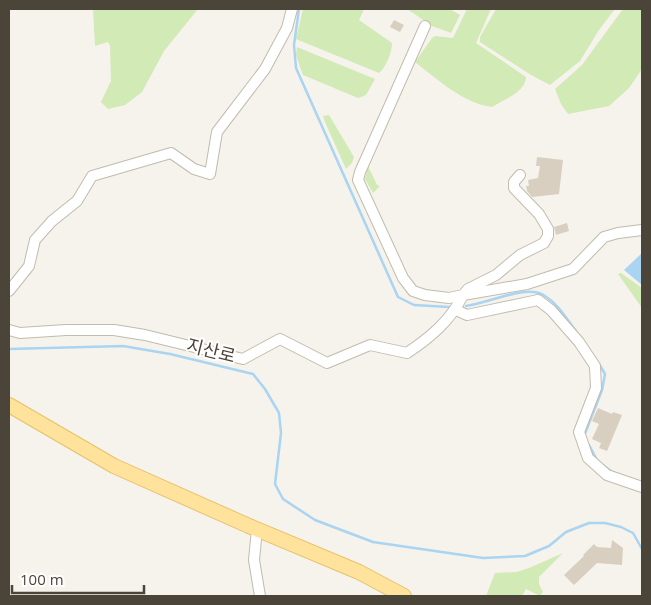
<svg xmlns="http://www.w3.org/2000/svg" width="651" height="605" font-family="'Open Sans','Noto Sans KR',sans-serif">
<rect width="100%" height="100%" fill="#f6f3ec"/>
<g fill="#d2eab5">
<path d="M 93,9 L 198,9 L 164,51 L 142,92 L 125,105 L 108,109 L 101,102 L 111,81 L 110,46 L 108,42 L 95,46 Z"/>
<path d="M 303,9 L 364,9 L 359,20 L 392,43 C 392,53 386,67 379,73 L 296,39 Z"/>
<path d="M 407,9 L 450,9 L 460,15 L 451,33 L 432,26 Z"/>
<path d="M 467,9 L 491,9 L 476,43 L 526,77 C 526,92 503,100 492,107 C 463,103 438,80 415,62 L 432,38 L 435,36 L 453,38 Z"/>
<path d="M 496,9 L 615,9 L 599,30 L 580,61 L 550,85 L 531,75 L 480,42 L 480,37 Z"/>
<path d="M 623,9 L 642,9 L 642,69 L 629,88 L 609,106 L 568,114 L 561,104 L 555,89 L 582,65 Z"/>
<path d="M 297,47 L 375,79 L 366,95 L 358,98 L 303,75 L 296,55 Z"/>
<path d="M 329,115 L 354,157 L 352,163 L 346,169 L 325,122 L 323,116 Z"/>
<path d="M 368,166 L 377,185 L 380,186 L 373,193 L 365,179 Z"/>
<path d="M 621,273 L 642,288 L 642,308 L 618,274 Z"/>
<path d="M 563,553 L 539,577 L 539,584 L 543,592 L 540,596 L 526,589 L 522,596 L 486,596 L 495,573 L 517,572 L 529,568 Z"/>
</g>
<path fill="#a9d4f2" d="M 642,253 L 642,285 L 624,270 Z"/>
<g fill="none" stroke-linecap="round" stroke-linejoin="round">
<g stroke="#a9d4f2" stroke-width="2.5">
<path d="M 299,9 L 294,45 L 296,68 L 398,297 L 414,305 L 449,307"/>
<path d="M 466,306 C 487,304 527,283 545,296 C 558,304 566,318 576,331"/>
<path d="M 9,349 L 123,346 L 170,354 L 253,374 L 265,389 L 279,413 L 281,433 L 275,484 L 283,499 L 315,520 L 373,542 L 483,558 L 525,556 L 549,546 L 566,532 L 589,523 L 605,523 L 621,527 L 633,533 L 642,549"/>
<path d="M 584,436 L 602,390 L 605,374 L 599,364"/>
<path d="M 589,445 L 597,460"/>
<path d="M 603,465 L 612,472"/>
</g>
</g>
<g fill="#d8cfc1">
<path d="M 394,20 L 404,25 L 400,32 L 390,27 Z"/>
<path d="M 537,157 L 563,160 L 559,194 L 532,197 L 527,191 L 526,186 L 529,186 L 528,180 L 538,178 L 540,166 L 536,166 Z"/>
<path d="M 567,223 L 569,231 L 556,235 L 554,227 Z"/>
<path d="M 598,408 L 612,414 L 613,412 L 622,415 L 607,451 L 599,448 L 601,443 L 592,439 L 599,424 L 592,421 Z"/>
<path d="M 612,540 L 623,548 L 622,565 L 597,563 L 574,585 L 564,575 L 584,556 L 583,555 L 594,544 L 597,547 L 611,548 Z"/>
</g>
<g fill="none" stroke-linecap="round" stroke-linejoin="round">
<defs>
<g id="minor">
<path d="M 425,26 L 360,172 L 358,180 L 403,278 L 413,291 L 425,295 L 449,298 L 463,295 L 468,289 L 496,275 L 520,255 L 544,243 L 548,236 L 548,229 L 539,214 L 514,188 L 514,182 L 520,175"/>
<path d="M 9,291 L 29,266 L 35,240 L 52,221 L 77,201 L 92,176 L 171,153 L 194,169 L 210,174 L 217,132 L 265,69 L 287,28 L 292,9"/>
<path d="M 456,310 L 467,315 L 538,300 L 551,310 L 579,342 L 595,366 L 596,388 L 579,432 L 588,458 L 607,475 L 642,487"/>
<path d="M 9,330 L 20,333 L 66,330 L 114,330 L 145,335 L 243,359 L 280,339 L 327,363 L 370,345 L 407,353 C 431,337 451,320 463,295 L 527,284 L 573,269 L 604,237 L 618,233 L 642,230"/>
<path d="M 257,529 L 254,560 L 260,596"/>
</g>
<path id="major" d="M 9,405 L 114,466 L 249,526 L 359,572 L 404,596"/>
</defs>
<use href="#minor" stroke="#c2bbae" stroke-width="12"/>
<use href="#major" stroke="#e6c16a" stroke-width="16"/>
<use href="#minor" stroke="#fff" stroke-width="10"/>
<use href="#major" stroke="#ffe39c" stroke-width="14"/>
</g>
<g text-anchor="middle" stroke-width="4" stroke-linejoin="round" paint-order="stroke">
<g font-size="18" fill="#4b4439" stroke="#fff">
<text transform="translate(211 351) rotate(14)" y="6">지산로</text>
</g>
</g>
<rect width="651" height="605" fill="none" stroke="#4b4439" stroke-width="20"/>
<path d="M12 585v8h132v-8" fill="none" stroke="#4b4439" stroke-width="2.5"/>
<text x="20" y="585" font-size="15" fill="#4b4439" stroke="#ffffff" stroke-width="4" paint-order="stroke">100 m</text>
</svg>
